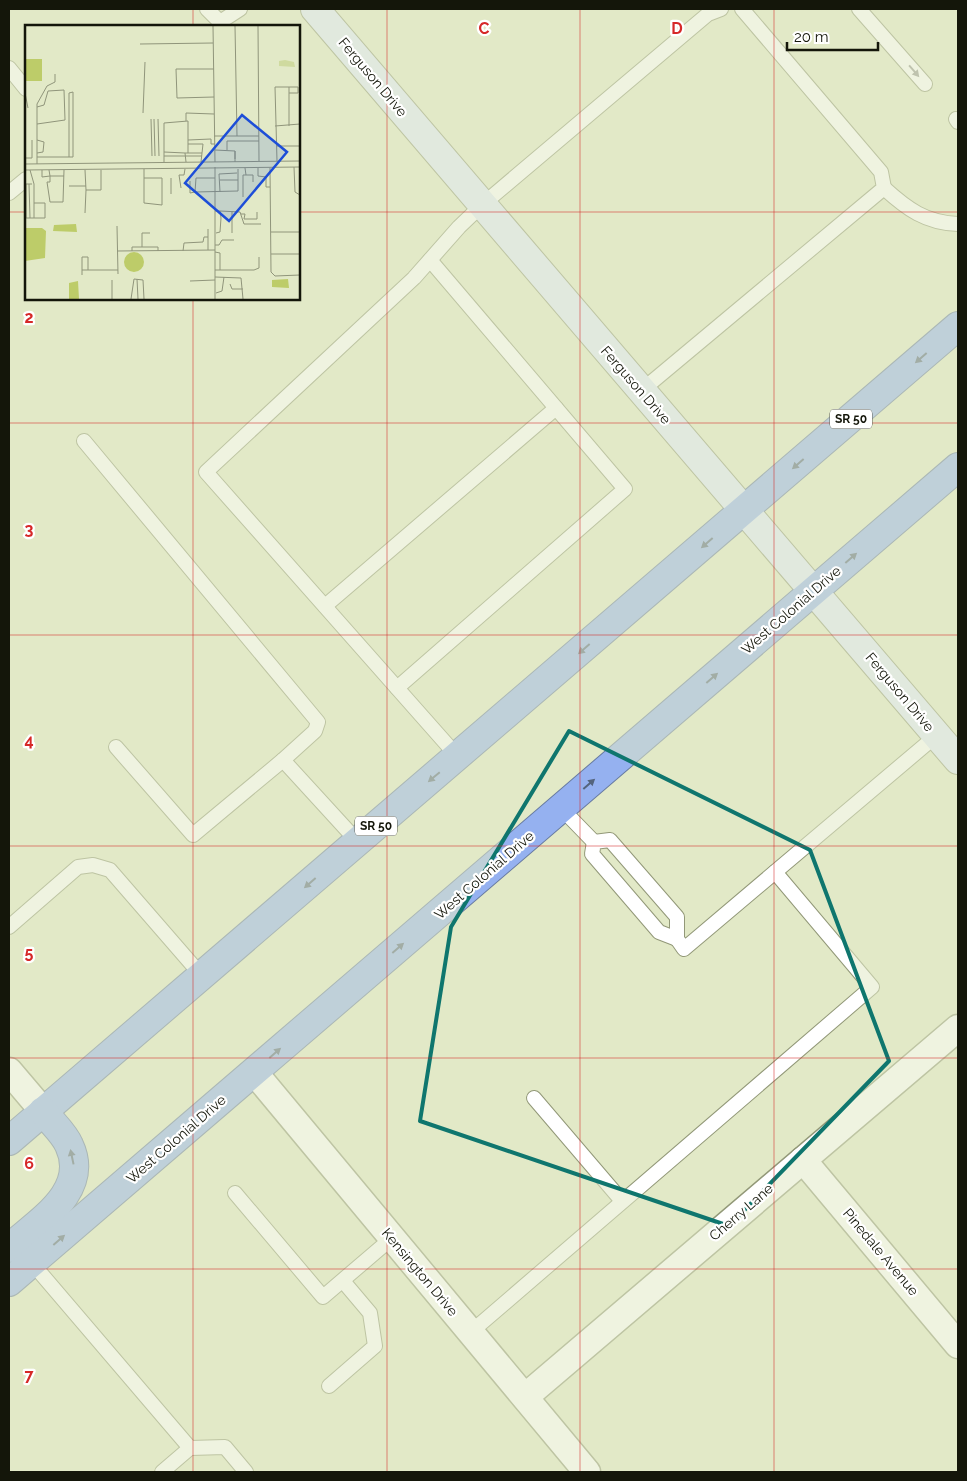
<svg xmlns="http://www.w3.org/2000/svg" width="967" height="1481" font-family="Raleway,sans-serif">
<rect width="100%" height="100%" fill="#e2e9c7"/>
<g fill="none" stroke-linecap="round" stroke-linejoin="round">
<defs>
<g id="lane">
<path d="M 207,9 L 220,22 L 240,9"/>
<path d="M 859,9 L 925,84"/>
<path d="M 9,68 L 26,89"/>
<path d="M 956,119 L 958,122"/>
<path d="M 884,188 C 907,209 926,223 958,224"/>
<path d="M 9,193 L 26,179"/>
<path d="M 641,391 L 884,188 L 881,172 L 742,9"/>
<path d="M 84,441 L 318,722 L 315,731 L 283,760"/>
<path d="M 325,606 L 556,408"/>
<path d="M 397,688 L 625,489 L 430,260"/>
<path d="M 116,747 L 193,835 L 283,760 L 358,842"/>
<path d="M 458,757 L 206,472 L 414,278 L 459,227 L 482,205 L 708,14 L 721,9"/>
<path d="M 561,808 L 594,842"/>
<path d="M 610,840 L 677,917 L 677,939 L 659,932 L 592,854 L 594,842 Z"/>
<path d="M 9,927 L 78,867 L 93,865 L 110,870 L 202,976"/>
<path d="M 677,939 L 684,949 L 937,735"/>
<path d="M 534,1098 L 622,1201"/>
<path d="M 235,1193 L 323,1297 L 392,1238"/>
<path d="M 32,1263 L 190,1448 L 225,1447 L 246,1472"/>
<path d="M 471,1332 L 872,987 L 775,872"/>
<path d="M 329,1386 L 375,1346 L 370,1313 L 343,1281"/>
<path d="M 162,1472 L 190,1448"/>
</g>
<g id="street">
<path d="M 9,1071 L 43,1111"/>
<path d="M 254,1072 L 587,1472"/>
<path d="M 803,1160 L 958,1345"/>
<path d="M 525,1397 L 958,1028"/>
</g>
<path id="secondary" d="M 315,9 L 958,760"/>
<g id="highway">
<path d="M 9,1141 L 958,326"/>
<path d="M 9,1248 C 38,1222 91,1191 69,1145 C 64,1133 51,1122 43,1111"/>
<path d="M 9,1282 L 958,467"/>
</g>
</defs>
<use href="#lane" stroke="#929878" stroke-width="16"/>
<use href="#street" stroke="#929878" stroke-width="29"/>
<use href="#secondary" stroke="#929878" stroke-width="30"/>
<use href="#highway" stroke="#687ba0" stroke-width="30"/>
<use href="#lane" stroke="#fff" stroke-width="14"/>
<use href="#street" stroke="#fff" stroke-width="26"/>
<use href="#secondary" stroke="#dfe8fa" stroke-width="28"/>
<use href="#highway" stroke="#95b1f0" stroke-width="28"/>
</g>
<defs><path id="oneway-solid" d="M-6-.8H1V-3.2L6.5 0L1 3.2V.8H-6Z" transform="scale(1.25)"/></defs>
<use fill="#959691" href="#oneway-solid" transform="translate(914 71) rotate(49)"/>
<g fill="#54647d">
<use href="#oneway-solid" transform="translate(921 358) rotate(139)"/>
<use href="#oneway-solid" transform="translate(798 464) rotate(139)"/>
<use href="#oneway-solid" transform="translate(707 543) rotate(139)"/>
<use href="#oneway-solid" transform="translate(851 558) rotate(-41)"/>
<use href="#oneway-solid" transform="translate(584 649) rotate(139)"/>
<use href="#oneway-solid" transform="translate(712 678) rotate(-41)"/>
<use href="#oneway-solid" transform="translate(434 777) rotate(140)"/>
<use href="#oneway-solid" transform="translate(589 784) rotate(-41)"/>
<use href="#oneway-solid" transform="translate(310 883) rotate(139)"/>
<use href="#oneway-solid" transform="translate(398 948) rotate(-41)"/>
<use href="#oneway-solid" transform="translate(275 1053) rotate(-41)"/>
<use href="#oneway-solid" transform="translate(72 1157) rotate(-102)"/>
<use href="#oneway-solid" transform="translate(59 1240) rotate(-41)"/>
</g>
<path d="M0 0H967V1481H0ZM 569,731 L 810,850 L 889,1061 L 729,1226 L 420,1121 L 451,927 Z" fill="#e2e9c7" fill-opacity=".55" fill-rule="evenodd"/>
<path fill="none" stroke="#0f766e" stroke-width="4" stroke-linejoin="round" d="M 569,731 L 810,850 L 889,1061 L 729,1226 L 420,1121 L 451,927 Z"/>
<path fill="none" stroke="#d62828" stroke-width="1" stroke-opacity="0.55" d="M 193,9 L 193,26M 387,9 L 387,1472M 580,9 L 580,1472M 774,9 L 774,1472M 9,212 L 26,212M 299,212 L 958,212M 193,299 L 193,1472M 9,423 L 958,423M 9,635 L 958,635M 9,846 L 958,846M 9,1058 L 958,1058M 9,1269 L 958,1269"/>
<g text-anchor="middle" stroke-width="4.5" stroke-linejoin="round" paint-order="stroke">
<g fill="#fff" stroke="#5a5c54" stroke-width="1">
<rect x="830" y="409.5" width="42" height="19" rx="4"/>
<rect x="355" y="816.5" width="42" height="19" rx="4"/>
</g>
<g font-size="12" font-weight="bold" fill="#14160a">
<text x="851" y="423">SR 50</text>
<text x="376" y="830">SR 50</text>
</g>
<g font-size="14" fill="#14160a" stroke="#fff">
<text transform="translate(373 77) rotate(50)" y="5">Ferguson Drive</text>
<text transform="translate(636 385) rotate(49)" y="5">Ferguson Drive</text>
<text transform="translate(791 610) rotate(-41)" y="5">West Colonial Drive</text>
<text transform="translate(900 692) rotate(50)" y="5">Ferguson Drive</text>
<text transform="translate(484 875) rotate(-41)" y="5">West Colonial Drive</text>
<text transform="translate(176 1139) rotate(-41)" y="5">West Colonial Drive</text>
<text transform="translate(741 1212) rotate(-41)" y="5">Cherry Lane</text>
<text transform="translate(881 1252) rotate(50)" y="5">Pinedale Avenue</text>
<text transform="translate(420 1272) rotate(50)" y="5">Kensington Drive</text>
</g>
</g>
<g transform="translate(25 25)">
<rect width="275" height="275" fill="#e2e9c7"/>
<path d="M 260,35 L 269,37 L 270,42 L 254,41 L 254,36 Z" fill="#cfda9f"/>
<path d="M 0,34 L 17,34 L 17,56 L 0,56 ZM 51,199 L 52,207 L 28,206 L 29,200 ZM 0,203 L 17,203 L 21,206 L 20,233 L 0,236 ZM99 237a10 10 0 1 1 20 0a10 10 0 1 1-20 0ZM 263,254 L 264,263 L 247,262 L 247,255 ZM 53,256 L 54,274 L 44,274 L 44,258 Z" fill="#bdcc69"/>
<path fill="none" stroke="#90957b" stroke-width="1" d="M 188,1 L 190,137M 210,1 L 212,111M 233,1 L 234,136M 115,19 L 188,18M 189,44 L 151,44 L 152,73 L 189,72M 48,67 L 48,132 L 44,132 L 44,68 ZM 0,68 L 3,83M 264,68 L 264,101M 12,82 L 19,80 L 23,66 L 39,65 L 40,95 L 12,99M 118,88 L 120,37M 126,94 L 127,131M 129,94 L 130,131M 133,94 L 134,131M 161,96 L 161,88 L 189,89M 250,101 L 275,99M 189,111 L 234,111M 12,115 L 19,117 L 18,127 L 12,128M 163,115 L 186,114 L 186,119 L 190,119M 163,119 L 178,119 L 177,128M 252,121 L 275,121M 190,125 L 210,126M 202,125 L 202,116 L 234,116M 139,127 L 160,128M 139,131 L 177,131M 12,132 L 44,132M 0,133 L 7,133 L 7,115M 210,134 L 210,126 L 210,137M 252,136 L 250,62 L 273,62 L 273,68 L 264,68 L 264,62M 139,137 L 139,98 L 163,96 L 163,128M 161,137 L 160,128 L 177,128 L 176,137M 0,139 L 275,136M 12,139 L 12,79 L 22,61 L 30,57 L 30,49M 190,142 L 190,274M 269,142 L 270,167 L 275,170M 220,143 L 221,150 L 228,150 L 228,157M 233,143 L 233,151 L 241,152 L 241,162 L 245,162M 245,143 L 246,247 L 250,251 L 275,250M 0,145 L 275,142M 5,145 L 9,159 L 9,193 L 20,193 L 20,178 L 9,178M 17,145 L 17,152 L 25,151 L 25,157 L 22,157 L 25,177 L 38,177 L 39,145M 24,145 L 25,151 L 39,151M 60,145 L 61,165 L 76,165 L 76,145M 119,153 L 137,153 L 137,180 L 119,178 L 119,144M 146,153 L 146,169M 190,153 L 171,153 L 170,167 L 213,166 L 213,144M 195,155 L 213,155M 165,156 L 165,168 L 170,167M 4,159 L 5,193M 7,159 L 1,159 L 1,193 L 9,193M 44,161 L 61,161M 156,163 L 154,150 L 159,150 L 160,144M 195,167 L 194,149 L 212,148M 218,172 L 218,150 L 221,150M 190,186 L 195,186 L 196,193 L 195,207 L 191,208M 195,186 L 215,187 L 219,199 L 236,199M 207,186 L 207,208M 60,188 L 61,165M 216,189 L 220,189 L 219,194 L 232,194 L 232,187M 92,201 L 93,249M 183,204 L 183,225M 246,207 L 275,207M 190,220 L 194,220 L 197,215 L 209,215M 117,222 L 117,208 L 125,208M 92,226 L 190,225M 107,226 L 107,222 L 133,222 L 133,226M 158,226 L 159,218 L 178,217 L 179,212 L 183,212M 190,227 L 195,228 L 195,245 L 190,245M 246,229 L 275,229M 57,245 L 63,245 L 63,232 L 57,232 L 57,250M 63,245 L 93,245M 195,245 L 229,245 L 234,243 L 234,232M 190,252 L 216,253 L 218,274M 112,254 L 113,274M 87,255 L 87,274M 165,256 L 190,255M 205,259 L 207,264 L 218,264M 191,268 L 197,266 L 199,252M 106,274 L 109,254 L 118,255 L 119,274"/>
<path fill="#1d4ed8" fill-opacity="0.15" stroke="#1d4ed8" stroke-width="2.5" d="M 217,90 L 262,127 L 204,196 L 160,158 Z"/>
<rect width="275" height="275" fill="none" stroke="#14160a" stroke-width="2.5"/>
</g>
<g font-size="16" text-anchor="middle" font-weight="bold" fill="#d62828" stroke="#fff" stroke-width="4.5" stroke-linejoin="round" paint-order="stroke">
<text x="484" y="34">C</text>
<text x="677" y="34">D</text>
<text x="29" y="323">2</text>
<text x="29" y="535">3</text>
<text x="29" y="746">4</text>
<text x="29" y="958">5</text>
<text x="29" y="1169">6</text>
<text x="29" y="1381">7</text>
</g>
<rect width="967" height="1481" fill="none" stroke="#14160a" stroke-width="20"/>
<path d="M787 42v8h91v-8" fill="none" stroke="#14160a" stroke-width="2.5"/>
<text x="794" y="42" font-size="15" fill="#14160a" stroke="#ffffff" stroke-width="4" paint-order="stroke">20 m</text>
</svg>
